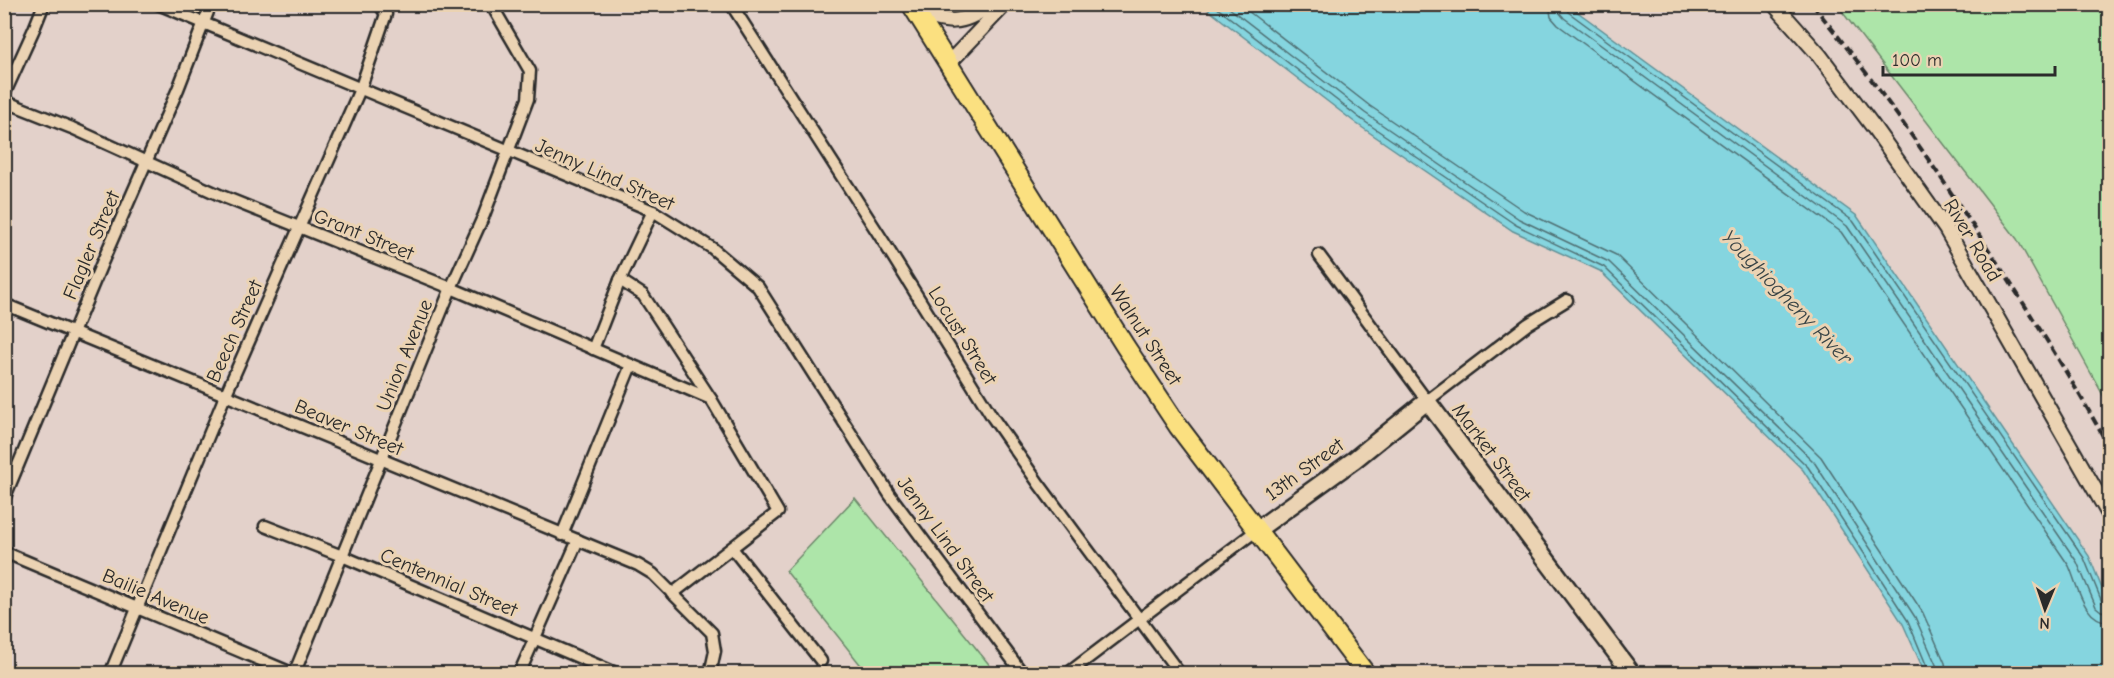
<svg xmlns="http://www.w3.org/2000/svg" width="2114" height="678" font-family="'Comic Neue',sans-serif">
<rect width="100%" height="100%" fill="#e3d1ca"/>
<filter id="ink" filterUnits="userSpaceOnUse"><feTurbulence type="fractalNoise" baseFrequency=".0167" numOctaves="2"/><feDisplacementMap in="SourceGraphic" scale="12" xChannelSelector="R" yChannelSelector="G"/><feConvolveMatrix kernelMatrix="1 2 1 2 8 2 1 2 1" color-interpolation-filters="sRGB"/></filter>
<g filter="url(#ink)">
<g fill="#ade5a9" stroke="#6c886a" stroke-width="1.5">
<path d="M 1837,5 L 2109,5 L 2109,406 L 2017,239 Z"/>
<path d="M 855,498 L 996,673 L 867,673 L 786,571 Z"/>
</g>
<path fill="#85d5df" stroke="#619197" stroke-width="1.5" d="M 1202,5 L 1568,5 L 1857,216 L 2089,556 L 2109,606 L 2109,673 L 1925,673 L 1903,624 L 1803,470 L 1600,271 L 1513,231 L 1357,124 Z"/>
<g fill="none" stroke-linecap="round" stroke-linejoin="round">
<g stroke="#4f6f73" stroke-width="1.5">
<path d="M 1212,4 L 1361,119 L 1516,225 L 1604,267 L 1808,467 L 1908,621 L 1930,674"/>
<path d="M 1224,4 L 1365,113 L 1519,219 L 1609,262 L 1814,462 L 1915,617 L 1937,667 L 1938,674"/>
<path d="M 1239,4 L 1370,106 L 1524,211 L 1616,255 L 1821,457 L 1923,613 L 1945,663 L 1947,674"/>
<path d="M 1549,4 L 1551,17 L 1558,25 L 1841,232 L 2069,566 C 2078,586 2083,621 2110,622"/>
<path d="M 1558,4 L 1559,12 L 1564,18 L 1847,226 L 2077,562 L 2096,607 L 2101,611 L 2110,613"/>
<path d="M 1565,4 L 1568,12 L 1853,221 L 2084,558 L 2102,602 L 2110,605"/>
</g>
<defs>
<g id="minor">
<path d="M 158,4 L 653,211 L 712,248 L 758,287 L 890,495 L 1023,674"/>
<path d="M 731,4 L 885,244 L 993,418 L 1039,484 L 1180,674"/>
<path d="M 4,95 L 34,29 L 44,4"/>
<path d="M 4,101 L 72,128 L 224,197 L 451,288 L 711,399"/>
<path d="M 1319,255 L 1427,401 L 1528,324 L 1567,300"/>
<path d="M 620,280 L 643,295 L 711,399 L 778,512 L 672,594"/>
<path d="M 4,304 L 638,565 L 653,574 L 712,633 L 715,651 L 710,674"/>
<path d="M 593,349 L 620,280 L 653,211"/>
<path d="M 4,499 L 102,263 L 178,89 L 211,4"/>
<path d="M 265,526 L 342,556 L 618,674"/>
<path d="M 562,535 L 631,365"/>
<path d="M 732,548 L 821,661"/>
<path d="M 4,552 L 294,674"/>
<path d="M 110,674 L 225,396 L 361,87 L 386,14 L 379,4"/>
<path d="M 294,674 L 451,288 L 484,215 L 528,99 L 530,71 L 491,4"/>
<path d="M 519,674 L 578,540"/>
<path d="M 1067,674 L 1257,530"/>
</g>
<g id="tertiary">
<path d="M 1774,4 L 1820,56 L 1872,125 L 1946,229 L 2110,516"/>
<path d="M 914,11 C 947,24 962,26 991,4"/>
<path d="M 948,64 L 1005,4"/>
</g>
<path id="secondary" d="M 1257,530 L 1354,460 L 1427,401 L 1632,674"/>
<path id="primary" d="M 911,4 L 1125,346 L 1178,426 L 1366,674"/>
</defs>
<use href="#minor" stroke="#2b2b2b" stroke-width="15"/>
<use href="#tertiary" stroke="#2b2b2b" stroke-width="18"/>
<use href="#secondary" stroke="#2b2b2b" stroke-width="21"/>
<use href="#primary" stroke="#2b2b2b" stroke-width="22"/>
<use href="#minor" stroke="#ebd3b3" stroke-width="10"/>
<use href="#tertiary" stroke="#ebd3b3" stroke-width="14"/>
<use href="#secondary" stroke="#ebd3b3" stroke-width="16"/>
<use href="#primary" stroke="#fbe080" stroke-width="18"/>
<path stroke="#2b2b2b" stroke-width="4" stroke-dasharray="9 4.5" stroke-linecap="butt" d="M 1812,4 C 1872,77 1926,154 1977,232 C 2024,303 2070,375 2110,449"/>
</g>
</g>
<g text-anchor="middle" stroke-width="6" stroke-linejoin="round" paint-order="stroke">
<g font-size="20" fill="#2b2b2b" stroke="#ebd3b3">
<text transform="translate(605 174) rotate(24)" y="7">Jenny Lind Street</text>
<text transform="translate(364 234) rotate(22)" y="7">Grant Street</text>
<text transform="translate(1973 240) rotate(59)" y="7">River Road</text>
<text transform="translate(91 245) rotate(-67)" y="7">Flagler Street</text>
<text transform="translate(234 331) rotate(-66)" y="7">Beech Street</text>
<text transform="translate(963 335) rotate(58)" y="7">Locust Street</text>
<text transform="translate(1146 335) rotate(57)" y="7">Walnut Street</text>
<text transform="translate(404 355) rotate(-68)" y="7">Union Avenue</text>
<text transform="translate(349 427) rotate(23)" y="7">Beaver Street</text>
<text transform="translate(1492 452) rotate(53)" y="7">Market Street</text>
<text transform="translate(1304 469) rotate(-36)" y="7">13th Street</text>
<text transform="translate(946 539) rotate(54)" y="7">Jenny Lind Street</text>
<text transform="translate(449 582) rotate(23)" y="7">Centennial Street</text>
<text transform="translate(156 596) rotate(23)" y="7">Bailie Avenue</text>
</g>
<g font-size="21" font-style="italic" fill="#384446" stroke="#ebd3b3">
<text transform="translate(1787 297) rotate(46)" y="7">Youghiogheny River</text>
</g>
</g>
<rect width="2114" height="678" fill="none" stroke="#ebd3b3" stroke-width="24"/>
<rect x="12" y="12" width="2090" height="654" fill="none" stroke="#2b2b2b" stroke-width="2" filter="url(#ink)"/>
<g transform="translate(2045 609) rotate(182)" stroke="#ebd3b3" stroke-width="4.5" paint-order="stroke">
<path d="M0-4.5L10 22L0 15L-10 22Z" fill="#2b2b2b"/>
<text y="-9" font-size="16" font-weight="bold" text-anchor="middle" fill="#2b2b2b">N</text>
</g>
<path d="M1883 66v9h172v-9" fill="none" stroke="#2b2b2b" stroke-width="3"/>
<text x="1892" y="66" font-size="18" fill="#2b2b2b" stroke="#ebd3b3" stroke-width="4.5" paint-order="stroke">100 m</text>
</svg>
